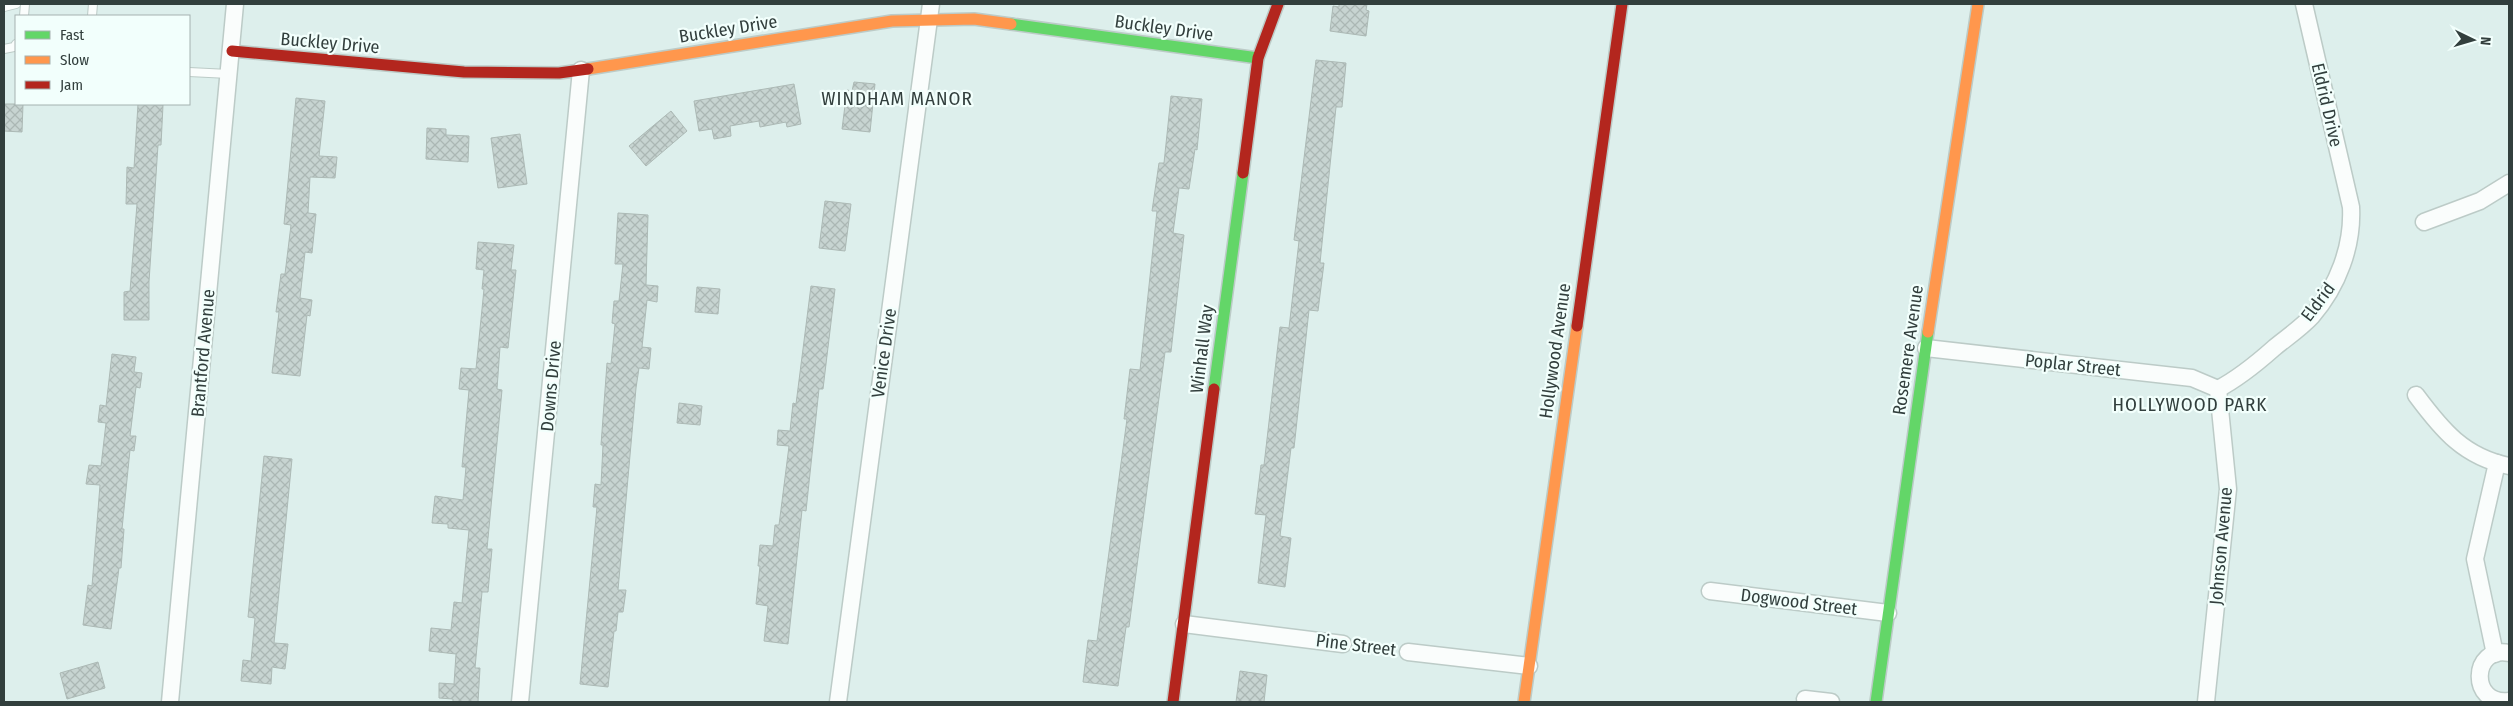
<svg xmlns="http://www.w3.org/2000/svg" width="2513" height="706" font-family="'Fira Sans Condensed',sans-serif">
<defs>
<pattern id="building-cross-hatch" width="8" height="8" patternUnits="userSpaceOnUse" patternTransform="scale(1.25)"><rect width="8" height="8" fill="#c7d4d1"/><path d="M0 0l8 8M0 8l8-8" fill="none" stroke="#abb7b4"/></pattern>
</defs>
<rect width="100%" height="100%" fill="#ddefec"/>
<g fill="url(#building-cross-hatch)" stroke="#acb9b5">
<path d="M 1339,4 L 1367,4 L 1366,10 L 1369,11 L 1366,36 L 1330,31 L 1333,6 L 1339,7 Z"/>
<path d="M 1316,60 L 1346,63 L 1342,107 L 1336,107 L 1320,263 L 1324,263 L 1318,311 L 1309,310 L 1294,448 L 1291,448 L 1280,536 L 1291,538 L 1285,587 L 1258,583 L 1266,515 L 1255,514 L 1261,465 L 1264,465 L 1280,327 L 1289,328 L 1299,241 L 1294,240 Z"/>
<path d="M 854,82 L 875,84 L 870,132 L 842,129 L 847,90 L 852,91 Z"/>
<path d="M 794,84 L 801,124 L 787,127 L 786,122 L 760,127 L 759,121 L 730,126 L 731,136 L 714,139 L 712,129 L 699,131 L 694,101 Z"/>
<path d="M 1171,96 L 1202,99 L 1197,150 L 1195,149 L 1189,189 L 1179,188 L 1173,233 L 1184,235 L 1171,352 L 1165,352 L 1129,627 L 1126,627 L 1118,686 L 1083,682 L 1088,640 L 1097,641 L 1127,419 L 1124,419 L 1130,369 L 1140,370 L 1157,211 L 1152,211 L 1159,163 L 1164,163 Z"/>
<path d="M 296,98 L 325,101 L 319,156 L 337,157 L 335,178 L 310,177 L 308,213 L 316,214 L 312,253 L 305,252 L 300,298 L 312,300 L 310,316 L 307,315 L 300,376 L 272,373 L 279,312 L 276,312 L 281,274 L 285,274 L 291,225 L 284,224 Z"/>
<path d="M 4,104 L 23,104 L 22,132 L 4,131 Z"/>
<path d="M 138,104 L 163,105 L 161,145 L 158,145 L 149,282 L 149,320 L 124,320 L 124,292 L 130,291 L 137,204 L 126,204 L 127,167 L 134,168 Z"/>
<path d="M 671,111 L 687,131 L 646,166 L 629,146 Z"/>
<path d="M 427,128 L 446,129 L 446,135 L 469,136 L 468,162 L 426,159 Z"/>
<path d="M 520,134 L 527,184 L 498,188 L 491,138 Z"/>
<path d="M 825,201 L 851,204 L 845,251 L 819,248 Z"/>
<path d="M 618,213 L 648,215 L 646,285 L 658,286 L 657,302 L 647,300 L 642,347 L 651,348 L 649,369 L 639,368 L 636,388 L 618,590 L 626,590 L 623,612 L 618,612 L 616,631 L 614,631 L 608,687 L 580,684 L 597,507 L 593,507 L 595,484 L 601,485 L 603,445 L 601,445 L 607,363 L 611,364 L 615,324 L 612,323 L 614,301 L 619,301 L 623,264 L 615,264 Z"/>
<path d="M 478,242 L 514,245 L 511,270 L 516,270 L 508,348 L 500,347 L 497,389 L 502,390 L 487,549 L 492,549 L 488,592 L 482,592 L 475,668 L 480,668 L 478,702 L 453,702 L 453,699 L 439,698 L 439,683 L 454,684 L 456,654 L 429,651 L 431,628 L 451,630 L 454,602 L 462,603 L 469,530 L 448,528 L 448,524 L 432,523 L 435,496 L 463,500 L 466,467 L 462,467 L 469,390 L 459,389 L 461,368 L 476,369 L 484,289 L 482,289 L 484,270 L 476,269 Z"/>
<path d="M 811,286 L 835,289 L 823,389 L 819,389 L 806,511 L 802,510 L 788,644 L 764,641 L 768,606 L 756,604 L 760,566 L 758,566 L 760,545 L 773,546 L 775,525 L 779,525 L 789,446 L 777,445 L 778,430 L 790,431 L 793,403 L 796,404 Z"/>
<path d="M 697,287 L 720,289 L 718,314 L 695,312 Z"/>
<path d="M 112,354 L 136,357 L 134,372 L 142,373 L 140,388 L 136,387 L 130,436 L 136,436 L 134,451 L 130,450 L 122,529 L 124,529 L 121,568 L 119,568 L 111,629 L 83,625 L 88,585 L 92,586 L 100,485 L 86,484 L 89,465 L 101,466 L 106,423 L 98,422 L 100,405 L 106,406 Z"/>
<path d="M 679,403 L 702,406 L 700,425 L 677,423 Z"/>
<path d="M 264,456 L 292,459 L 274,643 L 288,644 L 285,669 L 272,667 L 271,684 L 241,681 L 243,660 L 251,661 L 255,618 L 248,617 Z"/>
<path d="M 98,662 L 105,688 L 67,699 L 60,673 Z"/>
<path d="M 1240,671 L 1267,675 L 1264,702 L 1236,702 Z"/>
</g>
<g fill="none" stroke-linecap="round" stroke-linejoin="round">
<defs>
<g id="lane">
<path d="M 4,7 L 16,4"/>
<path d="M 24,16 L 25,4"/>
<path d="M 92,16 L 93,4"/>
<path d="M 4,49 L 14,47 L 16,44"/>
<path d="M 189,72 L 229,74"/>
</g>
<g id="street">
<path d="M 2424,222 L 2480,201 L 2509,183"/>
<path d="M 1926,348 L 2192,378 L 2218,389"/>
<path d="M 2218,389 C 2239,378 2256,364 2274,348 C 2286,338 2301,328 2312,316 C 2338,286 2353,246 2351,207 L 2304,4"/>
<path d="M 2416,395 C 2442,430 2464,457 2509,466"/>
<path d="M 1710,591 L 1888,613"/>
<path d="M 1184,624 L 1343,644"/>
<path d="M 1408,652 L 1529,666"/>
<path d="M 2509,653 C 2471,645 2469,706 2509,701"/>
<path d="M 2495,654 L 2475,559 L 2497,463"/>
<path d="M 1805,699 L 1831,702"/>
<path d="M 170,702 L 235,4"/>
<path d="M 520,702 L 581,70"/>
<path d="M 838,702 L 931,4"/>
<path d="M 2206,702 L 2228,489 L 2218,389"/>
</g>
<g id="fast">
<path d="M 1011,24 L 1258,58"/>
<path d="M 1214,389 L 1243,173"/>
<path d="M 1876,702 L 1928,332"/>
</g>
<g id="slow">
<path d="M 588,69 L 892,21 L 974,19 L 1011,24"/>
<path d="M 1928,332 L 1978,4"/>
<path d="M 1524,702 L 1577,326"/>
</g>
<g id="jam">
<path d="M 232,51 L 464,72 L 559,73 L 588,69"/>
<path d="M 1243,173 L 1258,58 L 1278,4"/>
<path d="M 1577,326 L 1622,4"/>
<path d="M 1173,702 L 1214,389"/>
</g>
</defs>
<use href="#lane" stroke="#bccbc7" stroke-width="10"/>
<use href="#street" stroke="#bccbc7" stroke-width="19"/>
<use href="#fast" stroke="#bccbc7" stroke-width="14"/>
<use href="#slow" stroke="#bccbc7" stroke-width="14"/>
<use href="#jam" stroke="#bccbc7" stroke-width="14"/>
<path stroke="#d5dbda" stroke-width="3" stroke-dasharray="2.5 4" stroke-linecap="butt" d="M 1358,646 L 1392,650"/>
<use href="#lane" stroke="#fafdfc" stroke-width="8"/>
<use href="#street" stroke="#fafdfc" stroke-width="16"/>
<use href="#fast" stroke="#63d668" stroke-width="11"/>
<use href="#slow" stroke="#ff974d" stroke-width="11"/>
<use href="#jam" stroke="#b3261e" stroke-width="11"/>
</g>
<g text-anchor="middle" stroke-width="4.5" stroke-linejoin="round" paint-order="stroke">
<g font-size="18" fill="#323f3d" stroke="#f2fffc">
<text transform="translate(1164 28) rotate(8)" y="6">Buckley Drive</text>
<text transform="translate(728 29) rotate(-9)" y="6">Buckley Drive</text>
<text transform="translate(330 43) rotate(5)" y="6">Buckley Drive</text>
<text transform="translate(2327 105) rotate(77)" y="6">Eldrid Drive</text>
<text transform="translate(2318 302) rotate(-53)" y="6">Eldrid</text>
<text transform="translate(1202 349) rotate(-83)" y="6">Winhall Way</text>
<text transform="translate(1908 350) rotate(-82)" y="6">Rosemere Avenue</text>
<text transform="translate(1555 351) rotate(-82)" y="6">Hollywood Avenue</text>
<text transform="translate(203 353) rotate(-85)" y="6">Brantford Avenue</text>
<text transform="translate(884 353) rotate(-82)" y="6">Venice Drive</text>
<text transform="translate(2073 365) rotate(6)" y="6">Poplar Street</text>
<text transform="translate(551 386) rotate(-85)" y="6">Downs Drive</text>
<text transform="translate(2221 546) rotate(-85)" y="6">Johnson Avenue</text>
<text transform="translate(1799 602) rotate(7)" y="6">Dogwood Street</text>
<text transform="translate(1356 645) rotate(7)" y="6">Pine Street</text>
</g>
<g font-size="19" letter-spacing="1" fill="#323f3d" stroke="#f2fffc">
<text x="897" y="105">WINDHAM MANOR</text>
<text x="2190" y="411">HOLLYWOOD PARK</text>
</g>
</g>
<rect width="2513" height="706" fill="none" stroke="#323f3d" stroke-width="10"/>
<rect x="15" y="15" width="175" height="90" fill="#f2fffc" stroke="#a5b2b0"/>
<rect x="25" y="31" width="25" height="8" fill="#63d668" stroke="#a5b2b0"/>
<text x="60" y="40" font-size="15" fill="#323f3d">Fast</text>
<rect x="25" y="56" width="25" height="8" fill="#ff974d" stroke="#a5b2b0"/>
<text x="60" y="65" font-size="15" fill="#323f3d">Slow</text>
<rect x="25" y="81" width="25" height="8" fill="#b3261e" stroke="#a5b2b0"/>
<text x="60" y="90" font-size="15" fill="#323f3d">Jam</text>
<g transform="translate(2473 40) rotate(95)" stroke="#f2fffc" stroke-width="4" paint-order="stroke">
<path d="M0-4L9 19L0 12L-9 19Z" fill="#323f3d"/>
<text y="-8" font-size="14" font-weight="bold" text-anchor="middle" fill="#323f3d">N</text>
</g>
</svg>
